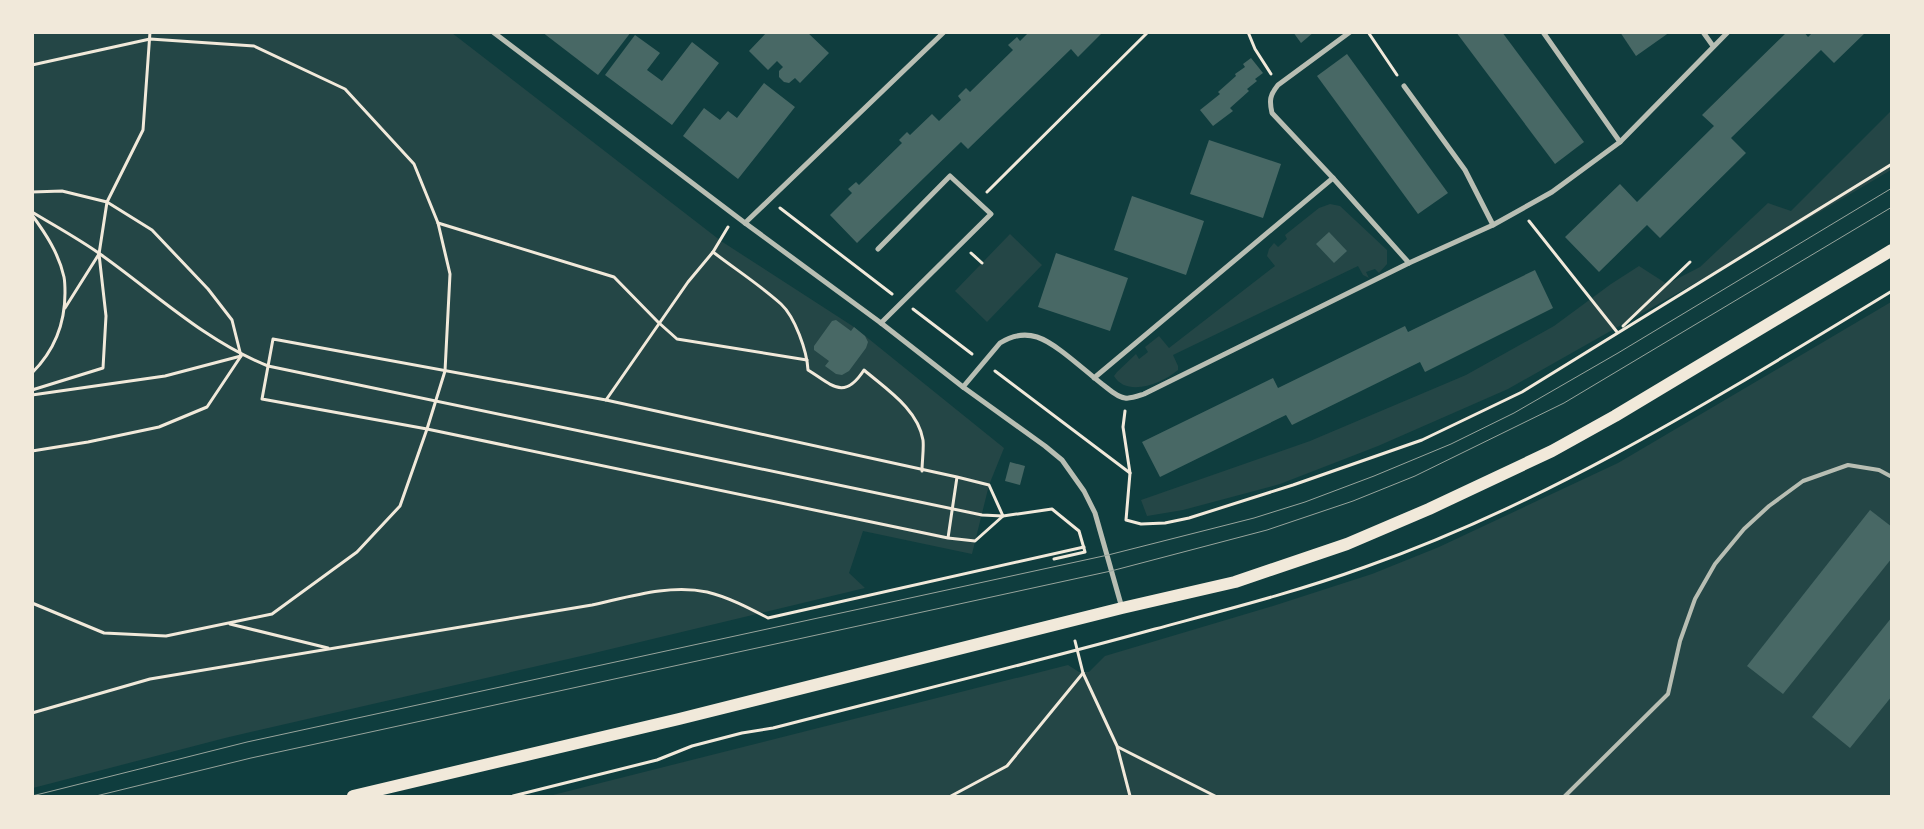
<svg xmlns="http://www.w3.org/2000/svg" width="1924" height="829" font-family="'Roboto Serif',serif">
<rect width="100%" height="100%" fill="#0f3d3e"/>
<g fill="#244646">
<path d="M 33,33 L 452,33 L 721,241 L 854,327 L 1004,448 L 989,485 L 972,554 L 863,531 L 849,573 L 865,588 L 590,654 L 225,738 L 33,788 Z"/>
<path d="M 1891,111 L 1891,170 L 1796,226 L 1508,389 L 1378,446 L 1280,484 L 1183,510 L 1147,516 L 1141,500 L 1310,441 L 1466,375 L 1554,326 L 1611,284 L 1639,266 L 1667,284 L 1700,267 L 1768,203 L 1791,211 Z"/>
<path d="M 1330,204 L 1340,206 L 1387,250 L 1387,264 L 1379,273 L 1375,269 L 1366,272 L 1369,278 L 1363,275 L 1358,266 L 1173,355 L 1178,366 L 1178,370 C 1163,383 1127,398 1114,376 L 1117,372 L 1136,354 L 1139,359 L 1148,352 L 1145,347 L 1159,336 L 1169,348 L 1275,266 L 1267,256 L 1269,249 L 1274,243 L 1278,247 L 1287,239 L 1285,235 L 1319,208 Z"/>
<path d="M 1010,234 L 1042,265 L 987,322 L 955,291 Z"/>
<path d="M 1891,302 L 1891,796 L 549,796 L 1068,665 L 1079,672 L 1089,672 L 1105,656 L 1273,606 L 1372,574 L 1439,547 L 1618,463 Z"/>
</g>
<g fill="#486865">
<path d="M 542,32 L 631,32 L 598,75 Z"/>
<path d="M 767,32 L 807,32 L 829,53 L 800,83 L 795,78 L 789,83 L 784,82 L 779,77 L 779,71 L 783,67 L 777,61 L 768,70 L 749,51 Z"/>
<path d="M 1029,32 L 1103,32 L 1078,57 L 1071,49 L 968,149 L 961,142 L 857,243 L 830,215 L 852,193 L 848,189 L 856,182 L 859,185 L 902,143 L 899,140 L 907,132 L 910,135 L 932,114 L 939,121 L 961,100 L 958,96 L 966,88 L 970,92 L 1013,50 L 1008,45 L 1017,37 L 1020,41 Z"/>
<path d="M 1293,32 L 1314,32 L 1301,43 Z"/>
<path d="M 1456,32 L 1502,32 L 1584,142 L 1555,164 Z"/>
<path d="M 1620,32 L 1670,32 L 1636,56 Z"/>
<path d="M 1787,32 L 1804,32 L 1808,37 L 1813,32 L 1866,32 L 1834,63 L 1821,50 L 1731,138 L 1746,153 L 1660,238 L 1647,225 L 1599,272 L 1565,237 L 1620,184 L 1637,202 L 1714,126 L 1702,115 Z"/>
<path d="M 635,35 L 660,53 L 647,70 L 662,81 L 692,42 L 719,63 L 672,125 L 605,75 Z"/>
<path d="M 1347,54 L 1448,193 L 1418,214 L 1317,76 Z"/>
<path d="M 1251,58 L 1263,73 L 1255,79 L 1257,81 L 1247,89 L 1249,91 L 1230,108 L 1233,111 L 1213,126 L 1200,110 L 1220,94 L 1218,92 L 1236,76 L 1235,74 L 1245,67 L 1243,64 Z"/>
<path d="M 764,83 L 795,107 L 738,179 L 683,136 L 704,108 L 720,120 L 728,111 L 737,118 Z"/>
<path d="M 1209,140 L 1281,164 L 1263,218 L 1190,194 Z"/>
<path d="M 1132,196 L 1204,221 L 1186,275 L 1114,250 Z"/>
<path d="M 1329,232 L 1347,251 L 1334,263 L 1316,244 Z"/>
<path d="M 1056,253 L 1128,278 L 1110,331 L 1038,307 Z"/>
<path d="M 1535,270 L 1553,308 L 1425,372 L 1420,362 L 1292,425 L 1286,415 L 1160,477 L 1142,442 L 1273,378 L 1278,388 L 1405,326 L 1408,332 Z"/>
<path d="M 836,320 L 851,331 L 854,327 L 865,336 L 868,342 L 866,348 L 849,371 L 842,375 L 836,374 L 825,366 L 829,361 L 814,350 L 814,346 L 832,321 Z"/>
<path d="M 1010,462 L 1025,466 L 1020,485 L 1005,481 Z"/>
<path d="M 1870,510 L 1892,527 L 1892,558 L 1783,694 L 1747,666 Z"/>
<path d="M 1892,617 L 1892,696 L 1850,748 L 1812,717 Z"/>
</g>
<g fill="none" stroke-linecap="round" stroke-linejoin="round">
<g stroke="#f1e9da" stroke-width="3">
<path d="M 1248,32 L 1255,49 L 1271,74"/>
<path d="M 1368,32 L 1397,75"/>
<path d="M 32,65 L 150,39 L 254,46 L 345,89 L 414,164 L 438,223 L 450,274 L 445,371 L 427,429 L 400,506 L 357,552 L 272,614 L 166,636 L 104,633 L 32,603"/>
<path d="M 32,192 L 62,191 L 107,202 L 152,230 L 208,289 L 232,320 L 241,356 L 207,407 L 159,427 L 88,442 L 32,451"/>
<path d="M 987,192 L 1148,32"/>
<path d="M 780,208 L 892,294"/>
<path d="M 32,212 C 55,226 79,239 100,254 C 155,293 205,341 268,366 L 982,515 L 1003,516 L 1052,509 L 1079,531 L 1085,552 L 1054,559"/>
<path d="M 32,215 C 46,234 59,254 64,277 C 65,282 65,288 65,293 C 65,324 54,351 32,373"/>
<path d="M 1529,221 L 1617,332"/>
<path d="M 438,223 L 614,277 L 658,322 L 677,339 L 807,360"/>
<path d="M 713,252 C 735,269 760,285 781,304 C 795,317 807,351 808,370 C 832,385 844,401 864,370 C 886,389 918,409 923,440 C 924,449 922,461 922,471"/>
<path d="M 971,253 L 982,263"/>
<path d="M 65,308 L 99,254"/>
<path d="M 913,309 L 972,354"/>
<path d="M 1623,326 L 1690,262"/>
<path d="M 995,371 L 1130,473"/>
<path d="M 32,390 L 103,368 L 106,316 L 99,254 L 107,202 L 143,130 L 150,32"/>
<path d="M 32,395 L 165,376 L 241,356"/>
<path d="M 606,400 L 688,282 L 713,252 L 728,227"/>
<path d="M 1125,411 L 1123,427 L 1130,473 L 1126,520 L 1141,524 L 1165,523 L 1189,518 L 1293,485 L 1422,440 L 1522,392 L 1892,164"/>
<path d="M 948,538 L 975,541 L 1003,516 L 989,485 L 957,477 L 606,400 L 273,339 L 262,399 L 427,429 L 948,538 L 957,477"/>
<path d="M 230,624 L 328,648"/>
<path d="M 1075,641 L 1083,673 L 1117,746 L 1130,796"/>
<path d="M 32,713 L 150,679 L 592,605 C 629,597 669,584 707,592 C 728,597 749,608 768,618 L 1084,547"/>
<path d="M 1118,747 L 1215,796"/>
<path d="M 513,796 L 657,760 L 692,746 L 742,733 L 773,728 C 900,695 1028,664 1155,629 C 1225,610 1296,592 1365,567 C 1553,501 1722,394 1892,291"/>
<path d="M 951,796 L 1007,766 L 1083,673"/>
</g>
<path stroke="#b8beb3" stroke-width="4" d="M 1565,796 L 1668,694 L 1680,641 L 1695,599 L 1715,564 L 1744,529 L 1769,506 L 1803,481 L 1848,465 L 1879,470 L 1892,477"/>
<g stroke="#b8beb3" stroke-width="5">
<path d="M 493,32 L 745,223 L 881,323 L 963,387 L 1045,446 L 1062,460 L 1084,491 L 1095,513 L 1122,608"/>
<path d="M 1543,32 L 1620,142"/>
<path d="M 1703,32 L 1713,46"/>
<path d="M 1404,86 L 1465,170 L 1493,225"/>
<path d="M 1333,178 L 1272,113 C 1269,100 1270,95 1278,85 L 1350,32"/>
<path d="M 745,223 L 944,32"/>
<path d="M 878,249 L 950,176 L 991,214 L 881,323"/>
<path d="M 1409,263 L 1493,225 L 1552,192 L 1620,142 L 1728,32"/>
<path d="M 963,387 L 1000,343 C 1011,336 1024,333 1037,337 C 1056,343 1085,371 1102,384 C 1109,389 1116,397 1125,398 C 1131,399 1138,396 1144,394 L 1409,263 L 1333,178 L 1094,378"/>
</g>
<path stroke="#f1e9da" stroke-width="12" d="M 353,796 L 679,719 L 1122,608 L 1235,582 L 1347,544 L 1429,509 L 1552,451 L 1615,416 L 1892,250"/>
<g stroke="#97a49c" stroke-width="1">
<path d="M 32,796 L 247,742 L 1108,555 L 1254,518 L 1305,502 L 1374,476 L 1451,444 L 1514,413 L 1618,353 L 1892,188"/>
<path d="M 96,796 L 251,758 L 1111,571 L 1267,530 L 1353,501 L 1415,476 L 1564,403 L 1892,207"/>
</g>
</g>
<rect width="1924" height="829" fill="none" stroke="#f1e9da" stroke-width="68"/>
</svg>
